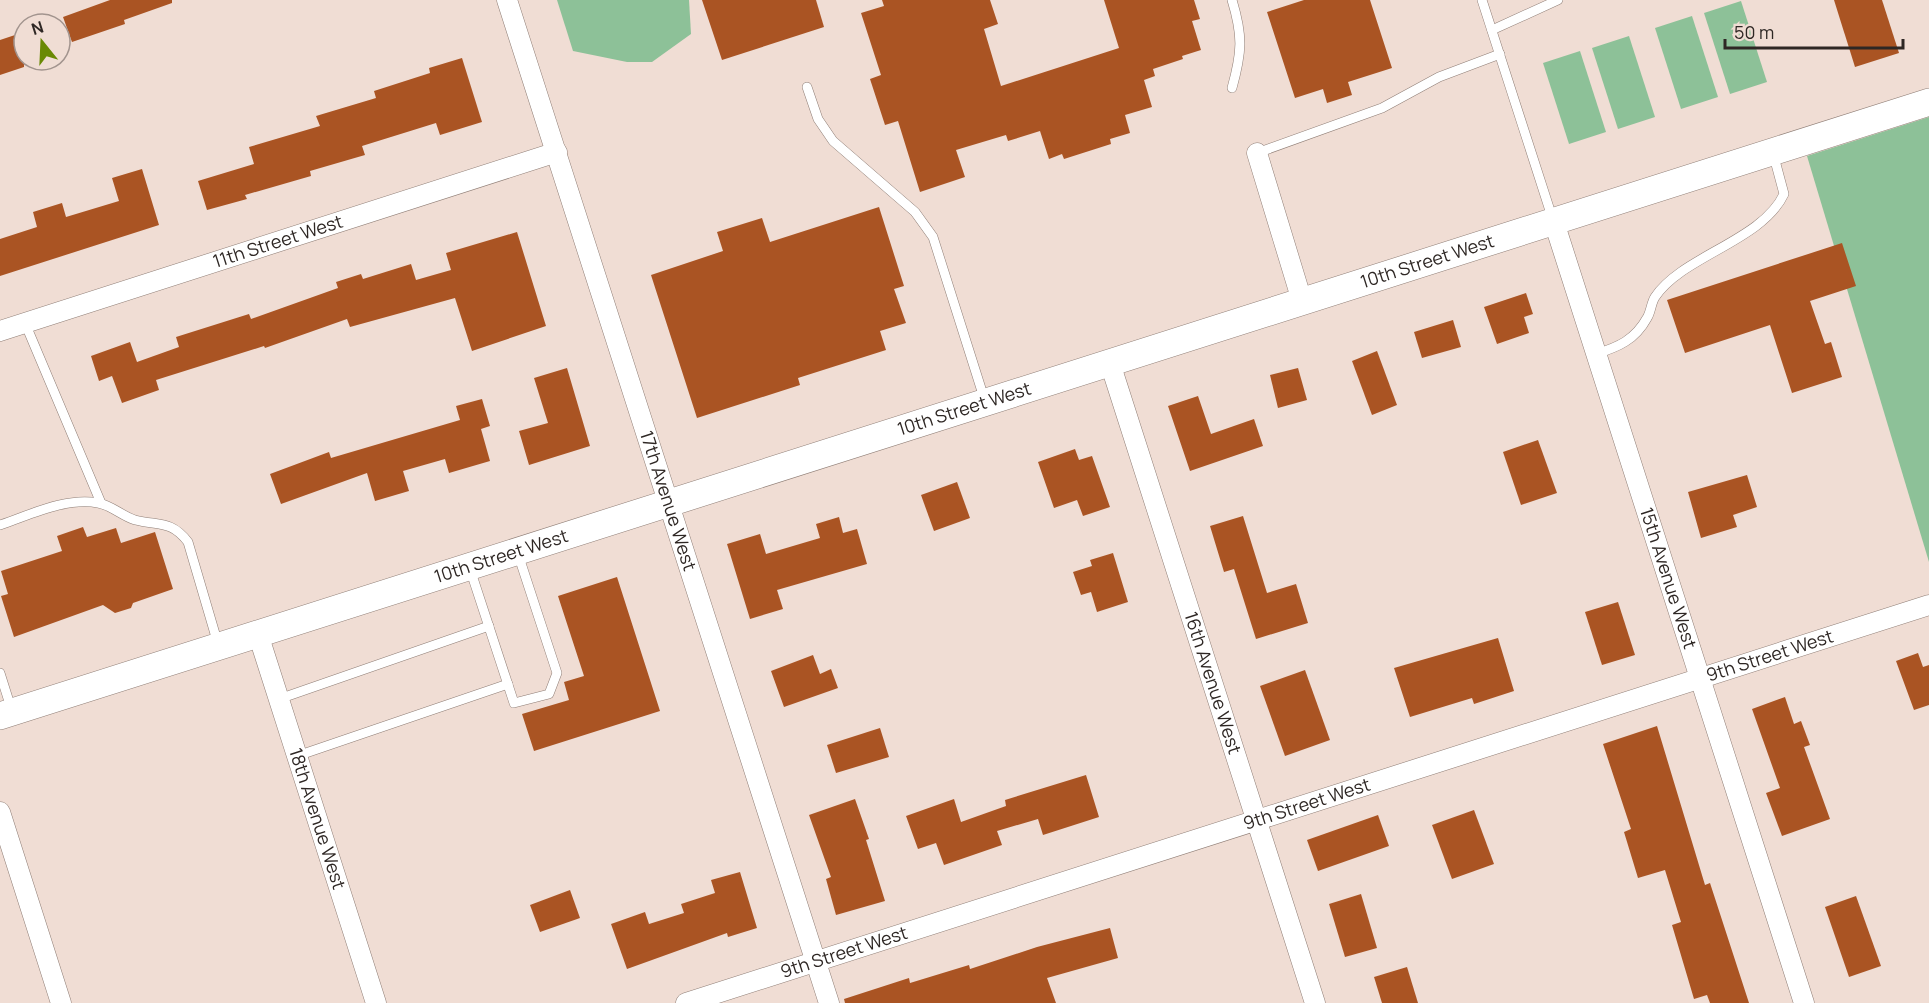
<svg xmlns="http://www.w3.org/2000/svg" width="1929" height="1003" font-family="Manrope,sans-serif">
<rect width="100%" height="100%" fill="#f0ddd4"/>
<g fill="#8dc198">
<path d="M 557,0 L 689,0 L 691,34 L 652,62 L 627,62 L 573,51 Z"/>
<path d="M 1741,1 L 1767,82 L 1730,94 L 1704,13 Z"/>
<path d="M 1692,16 L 1718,97 L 1681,109 L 1655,28 Z"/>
<path d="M 1629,36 L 1655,117 L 1618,129 L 1592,48 Z"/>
<path d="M 1580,51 L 1606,132 L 1569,144 L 1543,63 Z"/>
<path d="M 1929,117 L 1929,562 L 1807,156 Z"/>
</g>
<g fill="#aa5423">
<path d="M 110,0 L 172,0 L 172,3 L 124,20 L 125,24 L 72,42 L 63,17 Z"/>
<path d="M 702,0 L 816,0 L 824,27 L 722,60 Z"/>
<path d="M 882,0 L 990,0 L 998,24 L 984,29 L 1001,86 L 1119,48 L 1104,0 L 1194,0 L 1200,19 L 1192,21 L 1201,50 L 1182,56 L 1183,59 L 1153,69 L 1155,76 L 1144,80 L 1152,107 L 1125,115 L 1130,133 L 1110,139 L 1111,144 L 1064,159 L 1062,154 L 1049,159 L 1040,131 L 1008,141 L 1006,135 L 956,150 L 965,177 L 920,192 L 898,121 L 885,125 L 870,79 L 881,75 L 861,13 L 884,6 Z"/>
<path d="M 1304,0 L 1370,0 L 1392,68 L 1348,82 L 1352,95 L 1327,103 L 1323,89 L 1295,98 L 1267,12 Z"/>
<path d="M 1834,0 L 1882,0 L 1899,53 L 1855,67 Z"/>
<path d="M 24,32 L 24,67 L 0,75 L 0,40 Z"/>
<path d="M 462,58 L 482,122 L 440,135 L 436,123 L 362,146 L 365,155 L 310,171 L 311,176 L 245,195 L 247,199 L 207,210 L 198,181 L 254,164 L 249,147 L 320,126 L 316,116 L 376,98 L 374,91 L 430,73 L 429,68 Z"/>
<path d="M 142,169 L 159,225 L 0,276 L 0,239 L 37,227 L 33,212 L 62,203 L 66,217 L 119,201 L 112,178 Z"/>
<path d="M 879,207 L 904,286 L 894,289 L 906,323 L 880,331 L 886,350 L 798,378 L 800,385 L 697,418 L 651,275 L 723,251 L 717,232 L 762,218 L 770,242 Z"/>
<path d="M 517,232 L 546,326 L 472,351 L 455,298 L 350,327 L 347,319 L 265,348 L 264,346 L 156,380 L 159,390 L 122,403 L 112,376 L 99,381 L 91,356 L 130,342 L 137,362 L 179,347 L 176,337 L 249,314 L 251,319 L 338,288 L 336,282 L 361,274 L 363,279 L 411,264 L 416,280 L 451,270 L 446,253 Z"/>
<path d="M 1842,243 L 1856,286 L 1810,301 L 1825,344 L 1831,342 L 1842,377 L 1792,393 L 1770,325 L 1685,353 L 1667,300 Z"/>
<path d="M 1526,293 L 1533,314 L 1524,317 L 1529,333 L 1497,344 L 1484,307 Z"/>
<path d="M 1453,320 L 1461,347 L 1422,358 L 1414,332 Z"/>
<path d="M 1377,351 L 1397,405 L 1372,415 L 1352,361 Z"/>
<path d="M 567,368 L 590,446 L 529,465 L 519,431 L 548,423 L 534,378 Z"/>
<path d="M 1298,368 L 1307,400 L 1278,408 L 1270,375 Z"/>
<path d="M 1198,396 L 1211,434 L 1254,419 L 1263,446 L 1190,471 L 1168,406 Z"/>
<path d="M 482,399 L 490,426 L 481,429 L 490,461 L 449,473 L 445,459 L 403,471 L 409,491 L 375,501 L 367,473 L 281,504 L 270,474 L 329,452 L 331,458 L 460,420 L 456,406 Z"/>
<path d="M 1538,440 L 1557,493 L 1521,505 L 1503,452 Z"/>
<path d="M 1075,449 L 1079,460 L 1092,456 L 1110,507 L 1083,516 L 1077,500 L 1054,508 L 1038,462 Z"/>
<path d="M 1747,475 L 1757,507 L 1733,515 L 1737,527 L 1701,538 L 1688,492 Z"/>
<path d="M 957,482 L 970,518 L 934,531 L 921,495 Z"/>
<path d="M 1243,516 L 1267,593 L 1296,584 L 1308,623 L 1256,639 L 1234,569 L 1224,572 L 1210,526 Z"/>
<path d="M 839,517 L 843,533 L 857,529 L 867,564 L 777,590 L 783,609 L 750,619 L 727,544 L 760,534 L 766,554 L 820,538 L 816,524 Z"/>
<path d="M 83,527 L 87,537 L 116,528 L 121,543 L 155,532 L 173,589 L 133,603 L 131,608 L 115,613 L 103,605 L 14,637 L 1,596 L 8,594 L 1,571 L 62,551 L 57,536 Z"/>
<path d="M 1113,553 L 1128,602 L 1097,612 L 1091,592 L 1081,595 L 1073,572 L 1092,566 L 1090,560 Z"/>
<path d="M 617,577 L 660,711 L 534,751 L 522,714 L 569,700 L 564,682 L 584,676 L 558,596 Z"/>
<path d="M 1618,602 L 1635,655 L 1602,665 L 1585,612 Z"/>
<path d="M 1498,638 L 1514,691 L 1474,704 L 1472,698 L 1410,717 L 1394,668 Z"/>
<path d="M 1918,653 L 1923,667 L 1929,665 L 1929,705 L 1914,710 L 1896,661 Z"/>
<path d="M 813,655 L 820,674 L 831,669 L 838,688 L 784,707 L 771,671 Z"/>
<path d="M 1305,670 L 1330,740 L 1285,756 L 1260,686 Z"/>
<path d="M 1785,697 L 1794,724 L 1801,721 L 1810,745 L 1804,747 L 1830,819 L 1782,836 L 1766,793 L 1780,788 L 1752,709 Z"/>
<path d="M 1657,726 L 1705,885 L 1710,883 L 1749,1003 L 1710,1003 L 1707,995 L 1694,999 L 1672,925 L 1681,922 L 1665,870 L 1638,878 L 1624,832 L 1631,829 L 1603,744 Z"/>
<path d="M 880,728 L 889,757 L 836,773 L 827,745 Z"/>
<path d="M 1086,775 L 1099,817 L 1043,835 L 1038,819 L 997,831 L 1002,845 L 944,865 L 936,843 L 918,849 L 906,816 L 954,799 L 961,822 L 1006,806 L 1005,800 Z"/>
<path d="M 855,799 L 869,839 L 866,840 L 885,901 L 836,915 L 826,879 L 831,877 L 809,815 Z"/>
<path d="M 1474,810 L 1494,864 L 1452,879 L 1432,825 Z"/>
<path d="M 1378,815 L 1389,846 L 1318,871 L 1307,840 Z"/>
<path d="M 740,872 L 757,928 L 728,937 L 727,933 L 627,969 L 611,924 L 645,912 L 649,924 L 684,913 L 681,904 L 715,893 L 711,880 Z"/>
<path d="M 570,890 L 580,918 L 540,932 L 530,905 Z"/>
<path d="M 1361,894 L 1377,948 L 1345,957 L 1329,904 Z"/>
<path d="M 1856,896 L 1881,966 L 1849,977 L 1825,907 Z"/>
<path d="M 1110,928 L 1118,958 L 1047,978 L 1056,1003 L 845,1003 L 844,999 L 909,978 L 910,983 L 969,965 L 970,969 L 1037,947 Z"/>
<path d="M 1407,967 L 1418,1003 L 1382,1003 L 1374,977 Z"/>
</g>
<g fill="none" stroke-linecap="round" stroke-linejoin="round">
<defs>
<g id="lane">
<path d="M 1232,0 C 1243,36 1242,52 1232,88"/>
<path d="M 1482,0 L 1553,220"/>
<path d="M 1492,30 L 1558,0"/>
<path d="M 807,87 L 818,119 L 833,141 L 915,212 L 933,237 L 985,401"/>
<path d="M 1257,153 L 1382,108 L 1439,77 L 1500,54"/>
<path d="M 25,323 L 101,503"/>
<path d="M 1596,354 C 1618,347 1635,340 1647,318 C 1651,312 1651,303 1655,297 C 1682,256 1762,241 1784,194 L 1773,153"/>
<path d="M 0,525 C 30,515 66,497 98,503 C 111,505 122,516 135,520 C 159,526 171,520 188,542 L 218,644"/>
<path d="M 470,569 L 514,703 L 549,694 L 557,673 L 518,554"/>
<path d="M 0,673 L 12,711"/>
<path d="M 279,699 L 489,626"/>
<path d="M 297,756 L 508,684"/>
</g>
<g id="street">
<path id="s1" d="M 507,0 L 829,1003"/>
<path d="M 1257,153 L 1302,301"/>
<path id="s2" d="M 1554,222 L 1804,1003"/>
<path id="s3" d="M 0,331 L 557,152"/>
<path id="s4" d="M 1110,363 L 1315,1003"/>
<path id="s5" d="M 258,634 L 376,1003"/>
<path d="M 0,812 L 61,1003"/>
<path id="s6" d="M 686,1003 L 1929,605"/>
</g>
<g id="secondary">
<path id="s7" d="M 0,716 L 1929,102"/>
</g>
</defs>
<use href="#lane" stroke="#8f7e76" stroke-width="10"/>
<use href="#street" stroke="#8f7e76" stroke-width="21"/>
<use href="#secondary" stroke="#8f7e76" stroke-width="28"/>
<use href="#lane" stroke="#fff" stroke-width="9"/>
<use href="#street" stroke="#fff" stroke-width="20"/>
<use href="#secondary" stroke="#fff" stroke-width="27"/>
</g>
<g text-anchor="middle" stroke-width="6" stroke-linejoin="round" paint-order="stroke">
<g font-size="18" fill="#2e2724" stroke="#f0ddd4">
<text dy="6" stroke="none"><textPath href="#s3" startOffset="292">11th Street West</textPath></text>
<text dy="6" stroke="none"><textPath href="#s7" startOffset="1498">10th Street West</textPath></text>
<text dy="6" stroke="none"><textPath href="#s7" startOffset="1012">10th Street West</textPath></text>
<text dy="6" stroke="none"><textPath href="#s1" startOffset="526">17th Avenue West</textPath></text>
<text dy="6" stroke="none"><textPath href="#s7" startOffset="526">10th Street West</textPath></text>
<text dy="6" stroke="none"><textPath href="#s2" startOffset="374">15th Avenue West</textPath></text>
<text dy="6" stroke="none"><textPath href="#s6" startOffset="1138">9th Street West</textPath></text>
<text dy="6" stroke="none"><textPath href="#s4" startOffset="336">16th Avenue West</textPath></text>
<text dy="6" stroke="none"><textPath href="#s6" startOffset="652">9th Street West</textPath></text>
<text dy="6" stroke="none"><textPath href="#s5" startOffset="194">18th Avenue West</textPath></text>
<text dy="6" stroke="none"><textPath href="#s6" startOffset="166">9th Street West</textPath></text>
</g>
</g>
<g transform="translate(42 42) rotate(342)"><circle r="28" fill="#f0ddd4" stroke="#a2948e" stroke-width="1.5"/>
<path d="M0-4.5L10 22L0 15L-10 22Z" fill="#6a8904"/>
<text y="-9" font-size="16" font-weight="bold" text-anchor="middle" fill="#2e2724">N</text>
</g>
<path d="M1725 39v9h178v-9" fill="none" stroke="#2e2724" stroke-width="3"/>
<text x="1734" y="39" font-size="18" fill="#2e2724" stroke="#f0ddd4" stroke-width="4.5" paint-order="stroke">50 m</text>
</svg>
